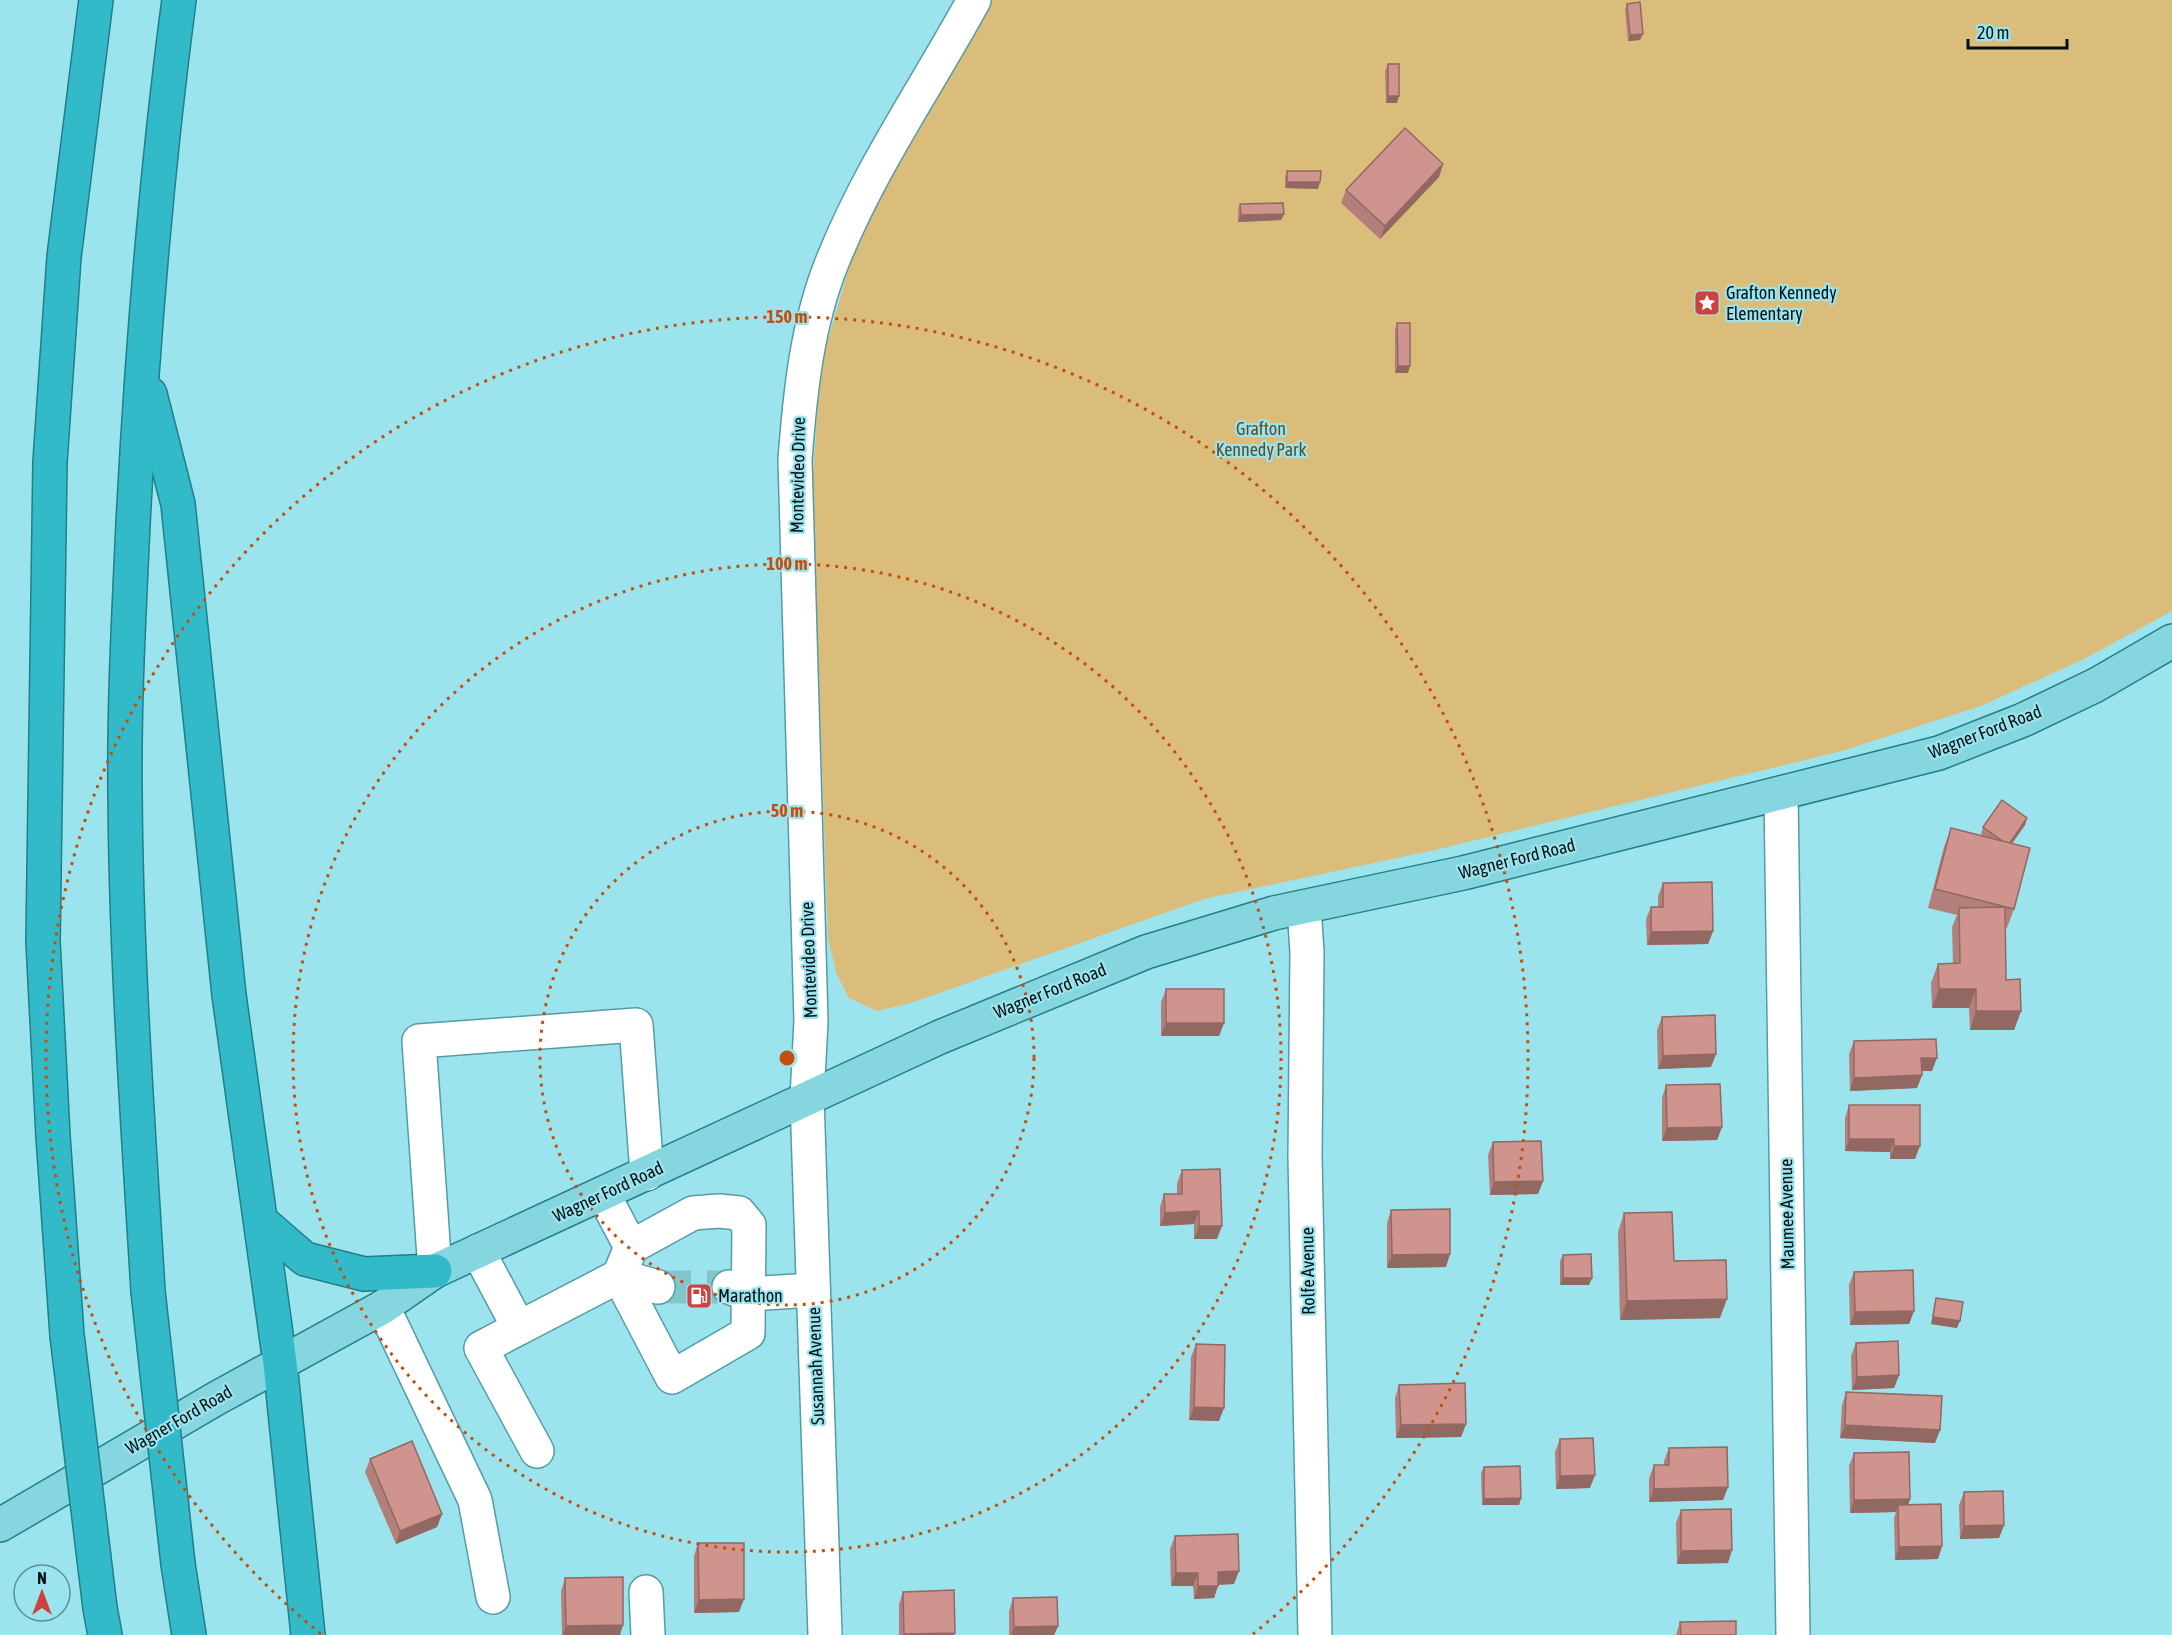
<svg xmlns="http://www.w3.org/2000/svg" width="2172" height="1635" font-family="'Asap Condensed',sans-serif">
<rect width="100%" height="100%" fill="#9be4ee"/>
<path fill="#dbbd7b" d="M 990,0 L 2172,0 L 2172,611 L 2084,659 L 1981,706 L 1842,751 L 1435,850 L 1204,899 L 911,1003 L 877,1011 L 849,998 L 837,975 L 828,939 L 812,487 L 821,364 L 854,250 L 918,124 Z"/>
<g fill="none" stroke-linecap="round" stroke-linejoin="round">
<path stroke="#84c4cd" stroke-width="33" stroke-dasharray="33 16" stroke-linecap="butt" d="M 658,1287 L 727,1287"/>
<defs>
<g id="minor">
<path d="M 1781,793 L 1793,1635"/>
<path d="M 1304,907 L 1307,952 L 1305,1157 L 1315,1635"/>
<path d="M 478,1251 L 519,1328 L 481,1348 L 537,1451"/>
<path d="M 435,1271 L 419,1041 L 636,1025 L 647,1174"/>
<path d="M 619,1276 L 672,1377 L 748,1333 L 749,1225 L 739,1213 L 719,1211 L 693,1213 L 631,1247"/>
<path d="M 619,1276 L 658,1287"/>
<path d="M 729,1287 L 748,1294 L 813,1290"/>
<path d="M 383,1307 L 475,1500 L 493,1597"/>
<path d="M 519,1328 L 619,1276 L 631,1247 L 603,1194"/>
<path d="M 646,1592 L 648,1635"/>
<path d="M 825,1635 L 807,1098 L 811,1021 L 795,460 C 800,393 807,323 833,260 C 870,168 927,86 974,0"/>
</g>
<path id="major" d="M 0,1525 L 217,1398 L 383,1307 L 435,1271 L 940,1037 L 1146,952 L 1274,913 L 1463,873 L 1939,753 L 2023,720 L 2096,685 L 2172,641"/>
<g id="highway">
<path d="M 150,394 L 178,504 L 229,995 L 280,1363 L 308,1635"/>
<path d="M 261,1221 L 305,1259 L 364,1274 L 435,1271"/>
<path d="M 148,1291 C 138,1124 126,958 125,791 C 124,702 129,613 133,524 C 142,349 156,174 179,0"/>
<path d="M 67,1335 L 53,1136 L 43,941 L 50,462 L 64,257 L 96,0"/>
<path d="M 178,1564 L 189,1635"/>
<path d="M 100,1608 L 105,1635"/>
</g>
</defs>
<use href="#minor" stroke="#549ca5" stroke-width="36"/>
<use href="#major" stroke="#217f8a" stroke-width="36"/>
<use href="#highway" stroke="#217f8a" stroke-width="36"/>
<use href="#minor" stroke="#fff" stroke-width="33"/>
<use href="#major" stroke="#85d6df" stroke-width="33"/>
<use href="#highway" stroke="#33bac9" stroke-width="33"/>
<defs>
<g id="highway-bridge">
<path d="M 148,1291 L 178,1564"/>
<path d="M 67,1335 L 100,1608"/>
</g>
</defs>
<use href="#highway-bridge" stroke="#217f8a" stroke-width="36" stroke-linecap="butt"/>
<use href="#highway-bridge" stroke="#33bac9" stroke-width="33"/>
</g>
<g fill="#b37f7a">
<path d="M 1627,4 L 1640,40 L 1628,41 L 1625,10 Z"/>
<path d="M 1388,64 L 1397,103 L 1386,103 L 1385,71 Z"/>
<path d="M 1443,164 L 1439,177 L 1380,239 L 1341,203 L 1346,190 Z"/>
<path d="M 1287,171 L 1318,189 L 1285,188 L 1285,177 Z"/>
<path d="M 1240,204 L 1284,214 L 1281,220 L 1238,222 L 1238,211 Z"/>
<path d="M 1397,323 L 1408,373 L 1395,373 L 1395,330 Z"/>
<path d="M 2027,818 L 2025,825 L 2012,844 L 2014,909 L 2007,928 L 2005,927 L 2006,980 L 2021,1011 L 2014,1030 L 1970,1030 L 1969,1008 L 1932,1008 L 1931,983 L 1938,964 L 1953,964 L 1952,927 L 1957,915 L 1928,908 L 1944,847 L 1951,828 L 1985,837 L 1981,834 L 1983,827 Z"/>
<path d="M 1663,883 L 1713,931 L 1708,944 L 1647,945 L 1646,919 L 1651,907 L 1658,907 L 1658,896 Z"/>
<path d="M 1166,989 L 1224,1023 L 1219,1036 L 1161,1036 L 1161,1002 Z"/>
<path d="M 1662,1017 L 1711,1067 L 1658,1069 L 1657,1030 Z"/>
<path d="M 1854,1041 L 1932,1071 L 1922,1071 L 1922,1075 L 1917,1088 L 1850,1091 L 1849,1054 Z"/>
<path d="M 1666,1085 L 1722,1127 L 1717,1140 L 1662,1141 L 1662,1098 Z"/>
<path d="M 1849,1105 L 1920,1105 L 1915,1159 L 1890,1159 L 1890,1152 L 1845,1151 L 1845,1118 Z"/>
<path d="M 1493,1142 L 1543,1181 L 1538,1194 L 1490,1195 L 1488,1155 Z"/>
<path d="M 1182,1170 L 1217,1239 L 1194,1239 L 1194,1224 L 1160,1226 L 1160,1207 L 1164,1194 L 1177,1194 L 1177,1183 Z"/>
<path d="M 1391,1210 L 1446,1267 L 1387,1268 L 1387,1223 Z"/>
<path d="M 1624,1213 L 1674,1261 L 1720,1318 L 1620,1320 L 1618,1232 Z"/>
<path d="M 1563,1255 L 1592,1278 L 1589,1285 L 1560,1285 L 1560,1261 Z"/>
<path d="M 1854,1272 L 1914,1311 L 1909,1324 L 1850,1325 L 1849,1285 Z"/>
<path d="M 1936,1298 L 1957,1328 L 1931,1324 L 1934,1305 Z"/>
<path d="M 1856,1343 L 1899,1375 L 1894,1388 L 1852,1390 L 1851,1356 Z"/>
<path d="M 1196,1344 L 1219,1421 L 1189,1420 L 1191,1357 Z"/>
<path d="M 1399,1385 L 1466,1424 L 1461,1437 L 1396,1438 L 1395,1398 Z"/>
<path d="M 1846,1392 L 1935,1443 L 1840,1438 L 1842,1405 Z"/>
<path d="M 1560,1439 L 1590,1488 L 1556,1489 L 1555,1452 Z"/>
<path d="M 1669,1448 L 1728,1487 L 1723,1500 L 1649,1502 L 1649,1478 L 1654,1465 L 1664,1465 L 1664,1461 Z"/>
<path d="M 1854,1453 L 1910,1499 L 1908,1505 L 1942,1546 L 1938,1559 L 1895,1560 L 1894,1518 L 1896,1512 L 1850,1513 L 1849,1466 Z"/>
<path d="M 370,1459 L 442,1514 L 437,1527 L 396,1544 L 365,1472 Z"/>
<path d="M 1484,1467 L 1521,1498 L 1519,1505 L 1482,1505 L 1481,1473 Z"/>
<path d="M 1964,1492 L 2004,1525 L 1999,1538 L 1960,1539 L 1959,1505 Z"/>
<path d="M 1681,1510 L 1728,1563 L 1677,1564 L 1676,1523 Z"/>
<path d="M 1175,1536 L 1234,1584 L 1218,1585 L 1214,1598 L 1194,1599 L 1193,1586 L 1171,1586 L 1170,1549 Z"/>
<path d="M 698,1543 L 739,1612 L 694,1613 L 694,1556 Z"/>
<path d="M 565,1578 L 620,1635 L 562,1635 L 561,1591 Z"/>
<path d="M 903,1592 L 955,1633 L 954,1635 L 899,1635 L 899,1604 Z"/>
<path d="M 1013,1598 L 1058,1626 L 1054,1635 L 1009,1635 L 1009,1611 Z"/>
<path d="M 1680,1622 L 1736,1635 L 1676,1635 Z"/>
</g>
<g fill="#926863">
<path d="M 1643,34 L 1640,40 L 1628,41 L 1630,35 Z"/>
<path d="M 1388,96 L 1399,96 L 1397,103 L 1386,103 Z"/>
<path d="M 1443,164 L 1439,177 L 1380,239 L 1385,226 Z"/>
<path d="M 1287,182 L 1320,182 L 1318,189 L 1285,188 Z"/>
<path d="M 1284,214 L 1281,220 L 1238,222 L 1241,215 Z"/>
<path d="M 1398,366 L 1410,366 L 1408,373 L 1395,373 Z"/>
<path d="M 2027,818 L 2025,825 L 2006,851 L 2009,845 Z"/>
<path d="M 1713,931 L 1708,944 L 1647,945 L 1651,932 Z"/>
<path d="M 1939,989 L 1976,989 L 1969,1008 L 1932,1008 Z"/>
<path d="M 1976,1011 L 2021,1011 L 2014,1030 L 1970,1030 Z"/>
<path d="M 1166,1023 L 1224,1023 L 1219,1036 L 1161,1036 Z"/>
<path d="M 1716,1054 L 1711,1067 L 1658,1069 L 1663,1056 Z"/>
<path d="M 1921,1058 L 1937,1058 L 1932,1071 L 1917,1071 Z"/>
<path d="M 1922,1075 L 1917,1088 L 1850,1091 L 1854,1078 Z"/>
<path d="M 1722,1127 L 1717,1140 L 1662,1141 L 1667,1128 Z"/>
<path d="M 1849,1139 L 1894,1139 L 1890,1152 L 1845,1151 Z"/>
<path d="M 1894,1146 L 1920,1146 L 1915,1159 L 1890,1159 Z"/>
<path d="M 1543,1181 L 1538,1194 L 1490,1195 L 1494,1182 Z"/>
<path d="M 1199,1211 L 1194,1224 L 1160,1226 L 1165,1213 Z"/>
<path d="M 1199,1226 L 1222,1226 L 1217,1239 L 1194,1239 Z"/>
<path d="M 1450,1254 L 1446,1267 L 1387,1268 L 1392,1255 Z"/>
<path d="M 1563,1278 L 1592,1278 L 1589,1285 L 1560,1285 Z"/>
<path d="M 1727,1299 L 1720,1318 L 1620,1320 L 1627,1301 Z"/>
<path d="M 1914,1311 L 1909,1324 L 1850,1325 L 1855,1312 Z"/>
<path d="M 1933,1317 L 1960,1321 L 1957,1328 L 1931,1324 Z"/>
<path d="M 1899,1375 L 1894,1388 L 1852,1390 L 1857,1377 Z"/>
<path d="M 1194,1407 L 1224,1408 L 1219,1421 L 1189,1420 Z"/>
<path d="M 1466,1424 L 1461,1437 L 1396,1438 L 1401,1425 Z"/>
<path d="M 1845,1425 L 1940,1430 L 1935,1443 L 1840,1438 Z"/>
<path d="M 1595,1475 L 1590,1488 L 1556,1489 L 1560,1476 Z"/>
<path d="M 1728,1487 L 1723,1500 L 1649,1502 L 1654,1489 Z"/>
<path d="M 1521,1498 L 1519,1505 L 1482,1505 L 1484,1499 Z"/>
<path d="M 1910,1499 L 1906,1512 L 1898,1505 L 1896,1512 L 1850,1513 L 1854,1500 Z"/>
<path d="M 442,1514 L 437,1527 L 396,1544 L 400,1531 Z"/>
<path d="M 2004,1525 L 1999,1538 L 1960,1539 L 1964,1526 Z"/>
<path d="M 1942,1546 L 1938,1559 L 1895,1560 L 1899,1547 Z"/>
<path d="M 1732,1550 L 1728,1563 L 1677,1564 L 1681,1551 Z"/>
<path d="M 1239,1571 L 1234,1584 L 1213,1585 L 1218,1572 Z"/>
<path d="M 1176,1573 L 1198,1573 L 1193,1586 L 1171,1586 Z"/>
<path d="M 1198,1586 L 1218,1586 L 1214,1598 L 1194,1599 Z"/>
<path d="M 744,1599 L 739,1612 L 694,1613 L 699,1600 Z"/>
<path d="M 623,1625 L 620,1635 L 563,1635 L 566,1626 Z"/>
<path d="M 1058,1626 L 1054,1635 L 1011,1635 L 1014,1627 Z"/>
<path d="M 955,1633 L 954,1635 L 904,1635 L 904,1634 Z"/>
</g>
<g fill="#d0948e" stroke="#926863" stroke-width="1.5">
<path d="M 1640,2 L 1643,34 L 1630,35 L 1627,4 Z"/>
<rect x="1388" y="64" width="11" height="32"/>
<path d="M 1405,128 L 1443,164 L 1385,226 L 1346,190 Z"/>
<path d="M 1287,171 L 1321,171 L 1320,182 L 1287,182 Z"/>
<path d="M 1283,203 L 1284,214 L 1241,215 L 1240,204 Z"/>
<path d="M 1397,323 L 1410,323 L 1410,366 L 1398,366 Z"/>
<path d="M 2002,800 L 2027,818 L 2010,843 L 2004,842 L 1983,827 Z"/>
<path d="M 1951,828 L 2030,848 L 2014,909 L 1935,889 Z"/>
<path d="M 1712,882 L 1713,931 L 1651,932 L 1651,907 L 1663,907 L 1663,883 Z"/>
<path d="M 2005,907 L 2006,980 L 2020,979 L 2021,1011 L 1976,1011 L 1976,989 L 1939,989 L 1938,964 L 1960,963 L 1959,908 Z"/>
<rect x="1166" y="989" width="58" height="34"/>
<path d="M 1715,1015 L 1716,1054 L 1663,1056 L 1662,1017 Z"/>
<path d="M 1936,1039 L 1937,1058 L 1921,1058 L 1922,1075 L 1854,1078 L 1854,1041 Z"/>
<path d="M 1720,1084 L 1722,1127 L 1667,1128 L 1666,1085 Z"/>
<path d="M 1849,1105 L 1920,1105 L 1920,1146 L 1894,1146 L 1894,1139 L 1849,1139 Z"/>
<path d="M 1541,1141 L 1543,1181 L 1494,1182 L 1493,1142 Z"/>
<path d="M 1220,1169 L 1222,1226 L 1199,1226 L 1199,1211 L 1165,1213 L 1164,1194 L 1182,1194 L 1182,1170 Z"/>
<path d="M 1450,1209 L 1450,1254 L 1392,1255 L 1391,1210 Z"/>
<path d="M 1672,1212 L 1674,1261 L 1726,1260 L 1727,1299 L 1627,1301 L 1624,1213 Z"/>
<path d="M 1591,1254 L 1592,1278 L 1563,1278 L 1563,1255 Z"/>
<path d="M 1913,1270 L 1914,1311 L 1855,1312 L 1854,1272 Z"/>
<path d="M 1936,1298 L 1963,1302 L 1960,1321 L 1933,1317 Z"/>
<path d="M 1898,1341 L 1899,1375 L 1857,1377 L 1856,1343 Z"/>
<path d="M 1196,1344 L 1225,1345 L 1224,1408 L 1194,1407 Z"/>
<path d="M 1465,1383 L 1466,1424 L 1401,1425 L 1399,1385 Z"/>
<path d="M 1846,1392 L 1942,1396 L 1940,1430 L 1845,1425 Z"/>
<path d="M 1593,1438 L 1595,1475 L 1560,1476 L 1560,1439 Z"/>
<path d="M 412,1441 L 442,1514 L 400,1531 L 370,1459 Z"/>
<path d="M 1727,1447 L 1728,1487 L 1654,1489 L 1654,1465 L 1669,1465 L 1669,1448 Z"/>
<path d="M 1909,1452 L 1910,1499 L 1854,1500 L 1854,1453 Z"/>
<path d="M 1520,1466 L 1521,1498 L 1484,1499 L 1484,1467 Z"/>
<path d="M 2003,1491 L 2004,1525 L 1964,1526 L 1964,1492 Z"/>
<path d="M 1941,1504 L 1942,1546 L 1899,1547 L 1898,1505 Z"/>
<path d="M 1731,1509 L 1732,1550 L 1681,1551 L 1681,1510 Z"/>
<path d="M 1238,1534 L 1239,1571 L 1218,1572 L 1218,1586 L 1198,1586 L 1198,1573 L 1176,1573 L 1175,1536 Z"/>
<path d="M 698,1543 L 744,1543 L 744,1599 L 699,1600 Z"/>
<path d="M 623,1577 L 623,1625 L 566,1626 L 565,1578 Z"/>
<path d="M 954,1590 L 955,1633 L 904,1634 L 903,1592 Z"/>
<path d="M 1057,1597 L 1058,1626 L 1014,1627 L 1013,1598 Z"/>
<path d="M 1736,1621 L 1736,1635 L 1681,1635 L 1680,1622 Z"/>
</g>
<g fill="none" stroke="#c54e0d" stroke-width="3" stroke-dasharray="3 6">
<circle cx="787" cy="1058" r="247"/>
<circle cx="787" cy="1058" r="494"/>
<path d="M321 1634A741 741 0 1 1 1253 1634"/>
</g>
<defs>
<symbol id="sight-square" viewBox="-11 -11 22 22"><rect x="-9" y="-9" width="18" height="18" rx="4" fill="#cf413c" stroke="#9be4ee"/><path d="M0-6L1.8-2.2L6-1.7L2.9 1.2L3.7 5.4L0 3.3L-3.7 5.4L-2.9 1.2L-6-1.7L-1.8-2.2Z" fill="#fff"/></symbol>
<symbol id="fuel-square" viewBox="-11 -11 22 22"><rect x="-9" y="-9" width="18" height="18" rx="4" fill="#cf413c" stroke="#9be4ee"/><path d="M-5.5-6h7V0h2V4h1.3V-2.5L3-4.5l.8-.8L6-3V5H2.5V1h-1V6h-7ZM-4.2-4.7v3.2H.2V-4.7Z" fill="#fff"/></symbol>
</defs>
<g fill-rule="evenodd">
<use href="#sight-square" x="1692" y="288" width="30" height="30"/>
<use href="#fuel-square" x="684" y="1281" width="30" height="30"/>
</g>
<g text-anchor="middle" stroke-width="4.5" stroke-linejoin="round" paint-order="stroke">
<g font-size="18" fill="#001114" stroke="#9be4ee" text-anchor="start">
<text x="1726" y="299">Grafton Kennedy<tspan x="1726" dy="21">Elementary</tspan></text>
<text x="718" y="1302">Marathon</text>
</g>
<g font-size="18" fill="#5d4c25" stroke="#9be4ee">
<text x="1261" y="435">Grafton<tspan x="1261" dy="21">Kennedy Park</tspan></text>
</g>
<g font-size="18" fill="#001114" stroke="#9be4ee">
<text transform="translate(798 475) rotate(-89)" y="6">Montevideo Drive</text>
<text transform="translate(1985 732) rotate(-21)" y="6">Wagner Ford Road</text>
<text transform="translate(1517 859) rotate(-14)" y="6">Wagner Ford Road</text>
<text transform="translate(809 960) rotate(-92)" y="6">Montevideo Drive</text>
<text transform="translate(1050 991) rotate(-22)" y="6">Wagner Ford Road</text>
<text transform="translate(608 1192) rotate(-25)" y="6">Wagner Ford Road</text>
<text transform="translate(1787 1214) rotate(-91)" y="6">Maumee Avenue</text>
<text transform="translate(1308 1271) rotate(-91)" y="6">Rolfe Avenue</text>
<text transform="translate(816 1366) rotate(-92)" y="6">Susannah Avenue</text>
<text transform="translate(179 1420) rotate(-30)" y="6">Wagner Ford Road</text>
</g>
</g>
<circle cx="787" cy="1058" r="9" fill="#c54e0d" stroke="#9be4ee" stroke-width="3"/>
<g font-size="18" text-anchor="middle" font-weight="bold" fill="#c54e0d" stroke="#9be4ee" stroke-width="4.5" stroke-linejoin="round" paint-order="stroke">
<text x="787" y="323">150 m</text>
<text x="787" y="570">100 m</text>
<text x="787" y="817">50 m</text>
</g>
<g transform="translate(42 1593)"><circle r="28" fill="#9be4ee" stroke="#5d9097" stroke-width="1.5"/>
<path d="M0-4.5L10 22L0 15L-10 22Z" fill="#cf413c"/>
<text y="-9" font-size="16" font-weight="bold" text-anchor="middle" fill="#001114">N</text>
</g>
<path d="M1968 39v9h99v-9" fill="none" stroke="#001114" stroke-width="3"/>
<text x="1977" y="39" font-size="18" fill="#001114" stroke="#9be4ee" stroke-width="4.5" paint-order="stroke">20 m</text>
</svg>
